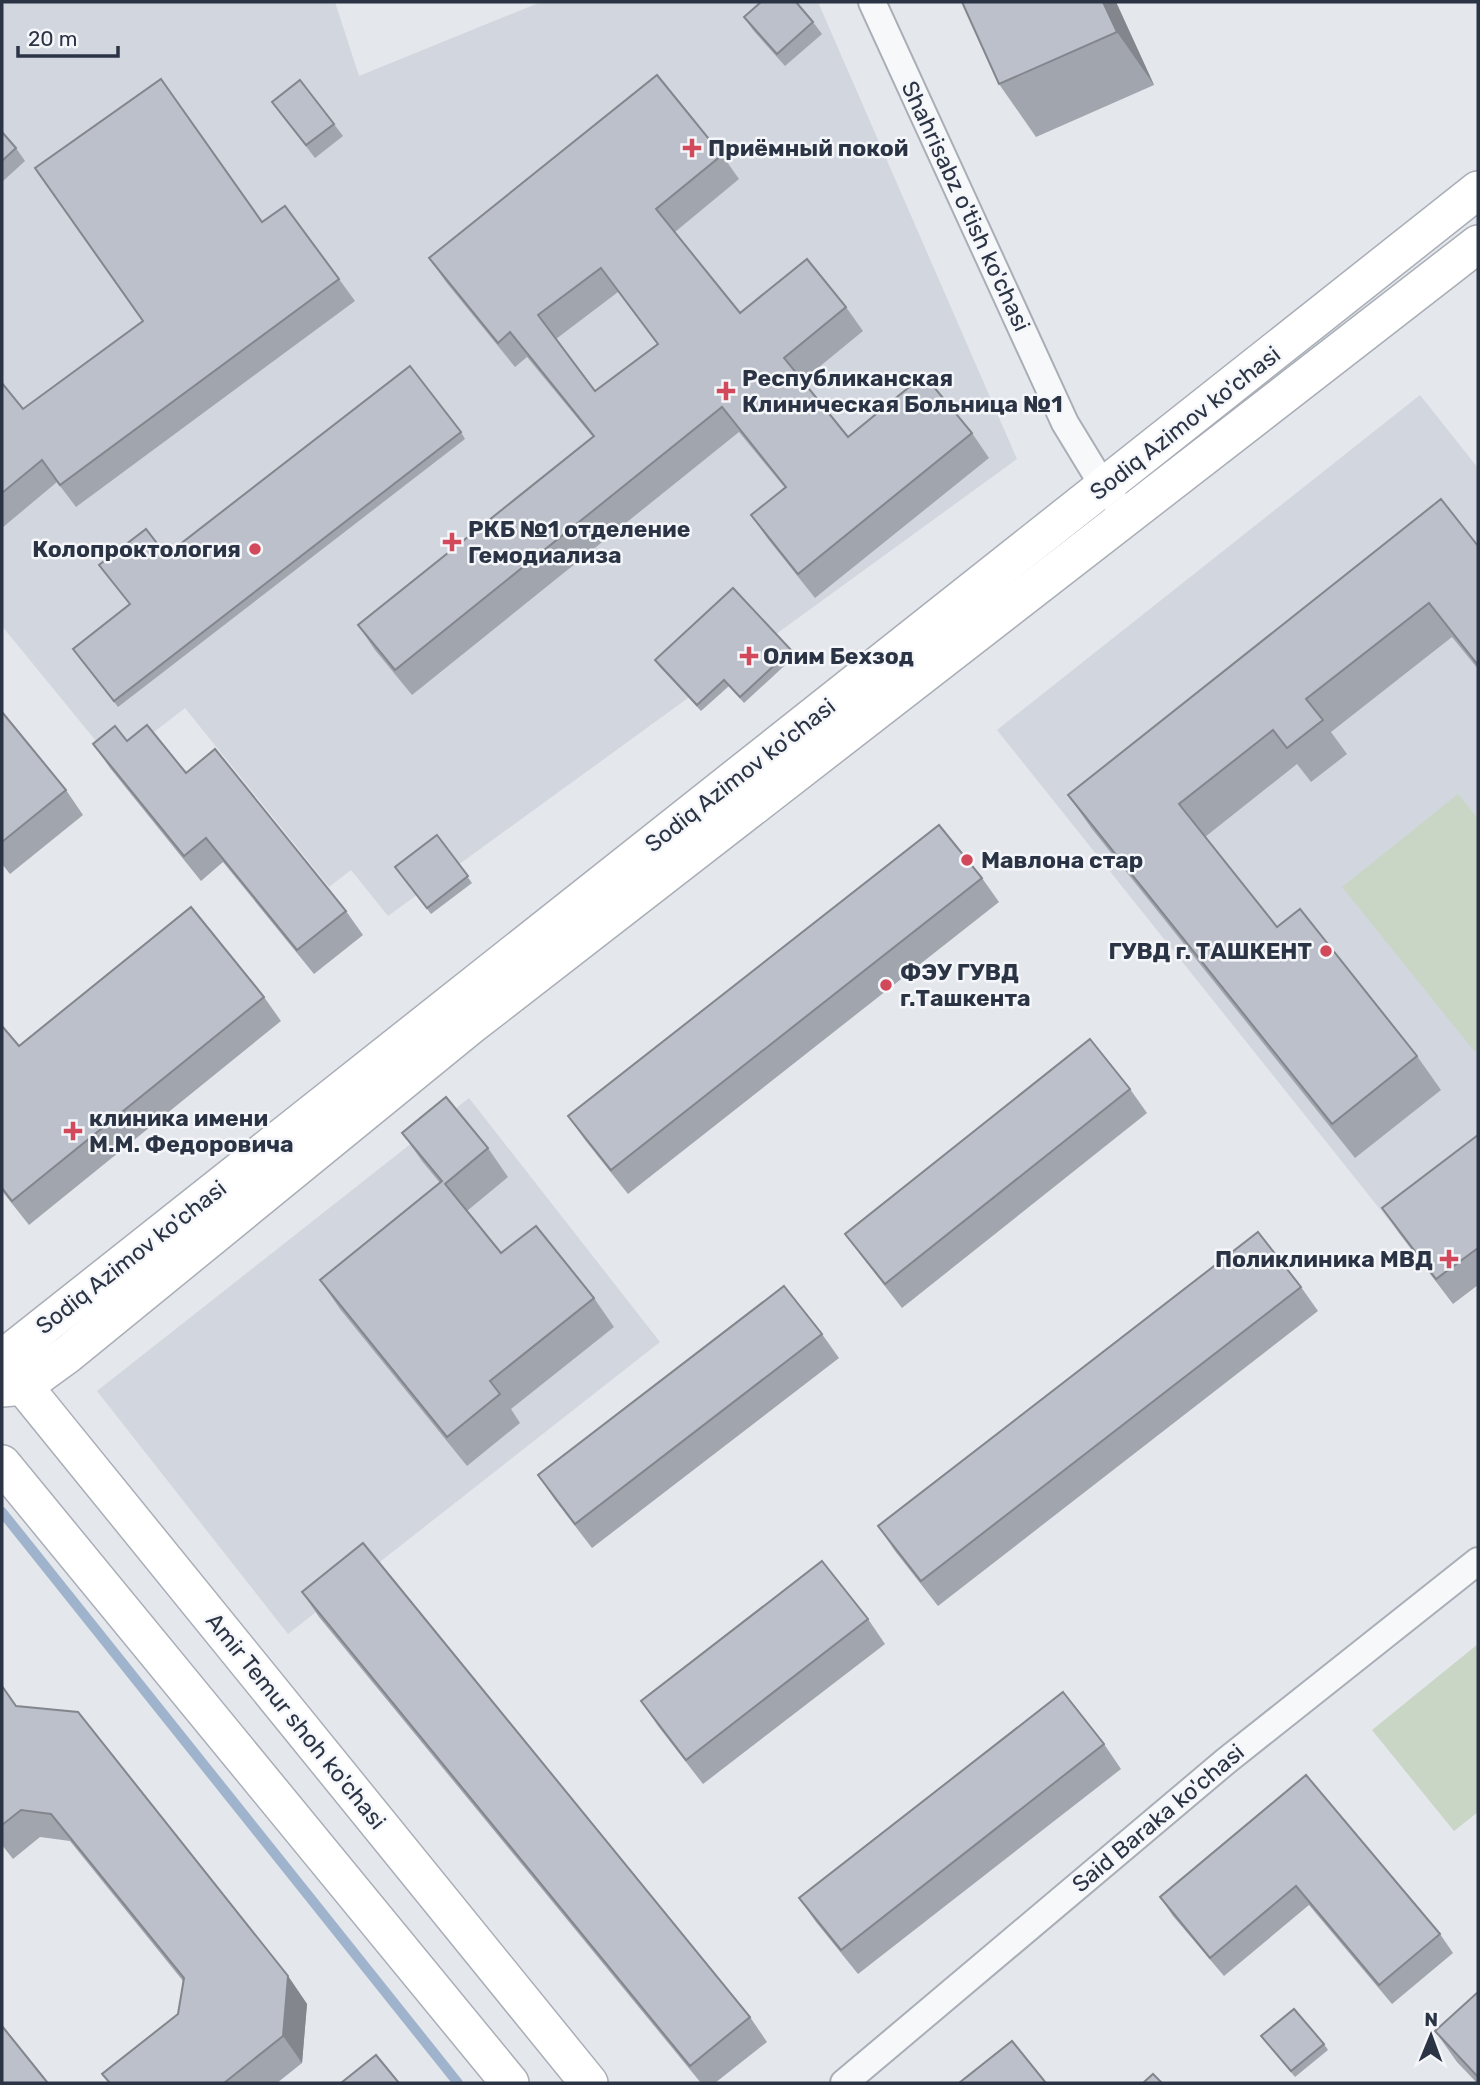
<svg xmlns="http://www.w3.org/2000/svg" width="1480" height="2085" font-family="Rubik,sans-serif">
<rect width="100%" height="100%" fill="#e4e7ec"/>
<g fill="#d2d6de">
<path d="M 2,2 L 335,2 L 359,76 L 541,2 L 818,2 L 1017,459 L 388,916 L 351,870 L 329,887 L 185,708 L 114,763 L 2,626 Z"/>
<path d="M 1420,395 L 1478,468 L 1478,1172 L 1399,1233 L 997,730 Z"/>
<path d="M 469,1098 L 660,1342 L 288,1634 L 97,1391 Z"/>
</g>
<g fill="#c9d6c5">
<path d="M 1458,794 L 1478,819 L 1478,1049 L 1475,1052 L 1342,887 Z"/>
<path d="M 1478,1644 L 1478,1812 L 1454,1831 L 1372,1730 Z"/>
</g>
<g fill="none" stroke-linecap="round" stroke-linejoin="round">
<path stroke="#9fb4cc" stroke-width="10" d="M 2,1512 L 458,2083"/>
<defs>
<g id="street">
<path d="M 872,2 L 1065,423 L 1104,487 L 1115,501"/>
<path d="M 844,2083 L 1226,1761 L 1478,1561"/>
</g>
<g id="secondary">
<path d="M 2,1359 L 1478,190"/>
<path d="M 8,1367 L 589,2083"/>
<path d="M 2,1388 L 24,1386 L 68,1354 L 470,1026 L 1478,244"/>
<path d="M 2,1464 L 510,2083"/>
</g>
</defs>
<use href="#street" stroke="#a9aeb7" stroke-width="30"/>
<use href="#secondary" stroke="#a9aeb7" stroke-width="40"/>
<use href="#street" stroke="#f7f8fa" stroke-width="26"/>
<use href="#secondary" stroke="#fff" stroke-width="37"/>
</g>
<g fill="#a1a5ae" fill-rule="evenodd">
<path d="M 962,2 L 1116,2 L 1154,85 L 1036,137 L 999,84 Z"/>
<path d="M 744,17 L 813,22 L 822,34 L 785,66 L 753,30 Z"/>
<path d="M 272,102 L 334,124 L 343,136 L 315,158 Z"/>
<path d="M 2,132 L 16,148 L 25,161 L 2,182 Z"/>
<path d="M 722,155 L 739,179 L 675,232 L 740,313 L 846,307 L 863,331 L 802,381 L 848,437 L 972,433 L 989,458 L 815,598 L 768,539 L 751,515 L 785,488 L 739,432 L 412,695 L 375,650 L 358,625 L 593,437 L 527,357 L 515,367 L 446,282 L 429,258 ZM 618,292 L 657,344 L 595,391 L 556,339 Z"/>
<path d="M 262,222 L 339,279 L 355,301 L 76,507 L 57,482 L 2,528 L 2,383 L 23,409 L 143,321 Z"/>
<path d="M 461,432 L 465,439 L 118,707 L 77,655 L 130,605 L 166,555 Z"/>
<path d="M 1478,546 L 1478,669 L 1452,637 L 1331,732 L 1347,754 L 1311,782 L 1297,764 L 1205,837 L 1277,927 L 1417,1056 L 1441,1090 L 1355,1158 L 1092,829 L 1068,795 Z"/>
<path d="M 791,650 L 795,656 L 744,703 L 729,686 L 701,711 L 659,666 L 655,660 Z"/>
<path d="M 2,712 L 66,790 L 83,815 L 10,874 L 2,864 Z"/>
<path d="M 127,741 L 346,911 L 363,935 L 314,974 L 223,862 L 201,881 L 110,768 L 93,744 Z"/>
<path d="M 437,835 L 472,883 L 431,914 L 395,867 Z"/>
<path d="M 982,878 L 999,902 L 628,1194 L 585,1140 L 568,1116 Z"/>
<path d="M 264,997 L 281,1021 L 29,1225 L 2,1191 L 2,1026 L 19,1046 Z"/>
<path d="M 1130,1089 L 1147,1113 L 902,1308 L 863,1258 L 845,1234 Z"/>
<path d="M 402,1133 L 488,1148 L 508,1177 L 467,1211 L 501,1253 L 594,1298 L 614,1327 L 511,1409 L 520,1423 L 467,1466 L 340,1309 L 320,1280 L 440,1183 L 422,1161 Z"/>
<path d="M 1478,1135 L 1478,1285 L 1453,1304 L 1399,1233 L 1382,1208 Z"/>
<path d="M 1301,1287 L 1318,1311 L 938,1606 L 895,1551 L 878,1526 Z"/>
<path d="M 822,1334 L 839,1358 L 592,1548 L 555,1500 L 538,1475 Z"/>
<path d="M 302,1592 L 750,2017 L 767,2042 L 715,2083 L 701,2083 L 319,1617 Z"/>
<path d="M 868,1619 L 885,1644 L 703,1784 L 658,1726 L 641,1701 Z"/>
<path d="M 2,1686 L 16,1706 L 288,1976 L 307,2004 L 302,2063 L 277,2083 L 109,2083 L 102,2074 L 178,2014 L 183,1981 L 70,1841 L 40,1837 L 13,1859 L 2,1845 Z"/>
<path d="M 1104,1744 L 1121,1769 L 858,1974 L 816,1922 L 799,1898 Z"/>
<path d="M 1306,1775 L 1440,1934 L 1453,1953 L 1392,2004 L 1309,1905 L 1224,1976 L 1173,1916 L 1160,1897 Z"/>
<path d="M 1478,1992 L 1478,2083 L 1477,2083 L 1457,2062 L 1435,2031 Z"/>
<path d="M 1261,2036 L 1324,2044 L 1328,2050 L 1295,2077 Z"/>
</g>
<g fill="#83868d">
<path d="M 1103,2 L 1116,2 L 1154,85 L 1117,32 Z"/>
<path d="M 288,1976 L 307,2004 L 302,2063 L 283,2036 Z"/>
</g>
<g fill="#bbc0ca" stroke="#83868d" stroke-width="2" fill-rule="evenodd">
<path d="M 761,2 L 796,2 L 813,22 L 777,54 L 744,17 Z"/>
<path d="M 962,2 L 1103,2 L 1117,32 L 999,84 Z"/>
<path d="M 657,75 L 722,155 L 656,209 L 740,313 L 807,259 L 846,307 L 784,358 L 848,437 L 924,375 L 972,433 L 798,574 L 751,515 L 786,487 L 722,407 L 395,670 L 358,625 L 594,436 L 510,332 L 498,343 L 429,258 ZM 601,268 L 658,344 L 595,391 L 538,315 Z"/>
<path d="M 161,79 L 262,222 L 285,206 L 339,279 L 60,485 L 42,460 L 2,493 L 2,383 L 23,409 L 143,321 L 35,168 Z"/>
<path d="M 300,80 L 334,124 L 306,145 L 272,102 Z"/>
<path d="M 2,132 L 16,148 L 2,161 Z"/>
<path d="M 410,366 L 461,432 L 114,701 L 73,649 L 130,604 L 99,565 L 146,529 L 166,555 Z"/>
<path d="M 1441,499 L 1478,546 L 1478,665 L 1429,603 L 1306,699 L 1323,720 L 1287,748 L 1273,730 L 1179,804 L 1277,927 L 1300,909 L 1417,1056 L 1332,1124 L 1068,795 Z"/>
<path d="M 733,588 L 791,650 L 740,697 L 724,680 L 697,705 L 655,660 Z"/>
<path d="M 2,712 L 66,790 L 2,842 Z"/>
<path d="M 147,725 L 186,773 L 215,749 L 346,911 L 297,950 L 206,838 L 184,856 L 93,744 L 115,726 L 127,741 Z"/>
<path d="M 939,825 L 982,878 L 611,1170 L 568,1116 Z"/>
<path d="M 437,835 L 468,876 L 427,908 L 395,867 Z"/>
<path d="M 191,907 L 264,997 L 12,1201 L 2,1188 L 2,1026 L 19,1046 Z"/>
<path d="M 1090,1039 L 1130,1089 L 885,1284 L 845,1234 Z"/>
<path d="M 446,1097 L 488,1148 L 445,1184 L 501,1253 L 536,1226 L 594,1298 L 490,1381 L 500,1394 L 447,1437 L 320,1280 L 442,1181 L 402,1133 Z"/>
<path d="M 1478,1135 L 1478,1248 L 1436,1279 L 1382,1208 Z"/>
<path d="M 1258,1232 L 1301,1287 L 921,1581 L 878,1526 Z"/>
<path d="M 784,1286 L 822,1334 L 575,1524 L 538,1475 Z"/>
<path d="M 363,1543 L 750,2017 L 690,2066 L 302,1592 Z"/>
<path d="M 822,1561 L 868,1619 L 686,1760 L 641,1701 Z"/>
<path d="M 2,1686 L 16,1706 L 78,1712 L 288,1976 L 283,2036 L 224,2083 L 110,2083 L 102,2074 L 178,2014 L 184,1978 L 51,1814 L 21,1810 L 2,1825 Z"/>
<path d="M 1063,1692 L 1104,1744 L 841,1950 L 799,1898 Z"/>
<path d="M 1306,1775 L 1440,1934 L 1379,1985 L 1296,1886 L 1210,1958 L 1160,1897 Z"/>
<path d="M 1478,1992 L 1478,2077 L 1435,2031 Z"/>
<path d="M 1294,2009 L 1324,2044 L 1291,2071 L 1261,2036 Z"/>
<path d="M 2,2026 L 47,2082 L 46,2083 L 2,2083 Z"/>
<path d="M 1012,2041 L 1046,2083 L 959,2083 Z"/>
<path d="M 376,2055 L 399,2083 L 341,2083 Z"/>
<path d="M 1153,2074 L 1162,2083 L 1143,2083 Z"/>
</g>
<g fill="#d1495b" stroke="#f4f6f9" stroke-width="2.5">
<path d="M688.5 137.5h7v7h7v7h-7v7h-7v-7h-7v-7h7z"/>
<path d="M722.5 380.5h7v7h7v7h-7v7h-7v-7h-7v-7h7z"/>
<path d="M448.5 531.5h7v7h7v7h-7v7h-7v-7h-7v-7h7z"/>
<circle cx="255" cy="549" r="7"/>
<path d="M745.5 645.5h7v7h7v7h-7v7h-7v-7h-7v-7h7z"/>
<circle cx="967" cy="860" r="7"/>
<circle cx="1326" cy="951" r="7"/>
<circle cx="886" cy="985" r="7"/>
<path d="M69.5 1120.5h7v7h7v7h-7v7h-7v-7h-7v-7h7z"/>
<path d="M1445.5 1248.5h7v7h7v7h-7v7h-7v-7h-7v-7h7z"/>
</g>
<g text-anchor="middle" stroke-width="5" stroke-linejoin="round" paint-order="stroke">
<g font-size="23" font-weight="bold" fill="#2b3445" stroke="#f4f6f9" text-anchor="start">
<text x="708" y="156">Приёмный покой</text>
<text x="742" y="386">Республиканская<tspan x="742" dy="26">Клиническая Больница №1</tspan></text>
<text x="468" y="537">РКБ №1 отделение<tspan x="468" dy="26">Гемодиализа</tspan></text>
<text x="241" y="557" text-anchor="end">Колопроктология</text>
<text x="763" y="664">Олим Бехзод</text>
<text x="981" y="868">Мавлона стар</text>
<text x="1312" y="959" text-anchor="end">ГУВД г. ТАШКЕНТ</text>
<text x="900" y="980">ФЭУ ГУВД<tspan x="900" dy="26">г.Ташкента</tspan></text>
<text x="89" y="1126">клиника имени<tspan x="89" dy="26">М.М. Федоровича</tspan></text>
<text x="1433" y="1267" text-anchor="end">Поликлиника МВД</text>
</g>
<g font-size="23" fill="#2b3445" stroke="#f4f6f9">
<text transform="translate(966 206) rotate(65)" y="8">Shahrisabz o'tish ko'chasi</text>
<text transform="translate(1185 423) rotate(-38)" y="8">Sodiq Azimov ko'chasi</text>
<text transform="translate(740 775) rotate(-38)" y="8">Sodiq Azimov ko'chasi</text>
<text transform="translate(131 1257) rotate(-38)" y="8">Sodiq Azimov ko'chasi</text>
<text transform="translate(296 1721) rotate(51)" y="8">Amir Temur shoh ko'chasi</text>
<text transform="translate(1158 1818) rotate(-40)" y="8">Said Baraka ko'chasi</text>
</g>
</g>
<rect width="1480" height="2085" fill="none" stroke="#2b3445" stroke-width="7"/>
<g transform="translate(1431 2036) rotate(1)" stroke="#f4f6f9" stroke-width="5" paint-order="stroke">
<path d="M0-5L12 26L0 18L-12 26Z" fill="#2b3445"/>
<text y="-10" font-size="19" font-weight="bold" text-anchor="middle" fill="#2b3445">N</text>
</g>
<path d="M18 46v10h100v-10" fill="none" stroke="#2b3445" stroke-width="3.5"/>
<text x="28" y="46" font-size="21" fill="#2b3445" stroke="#f4f6f9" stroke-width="5" paint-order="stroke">20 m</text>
</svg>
